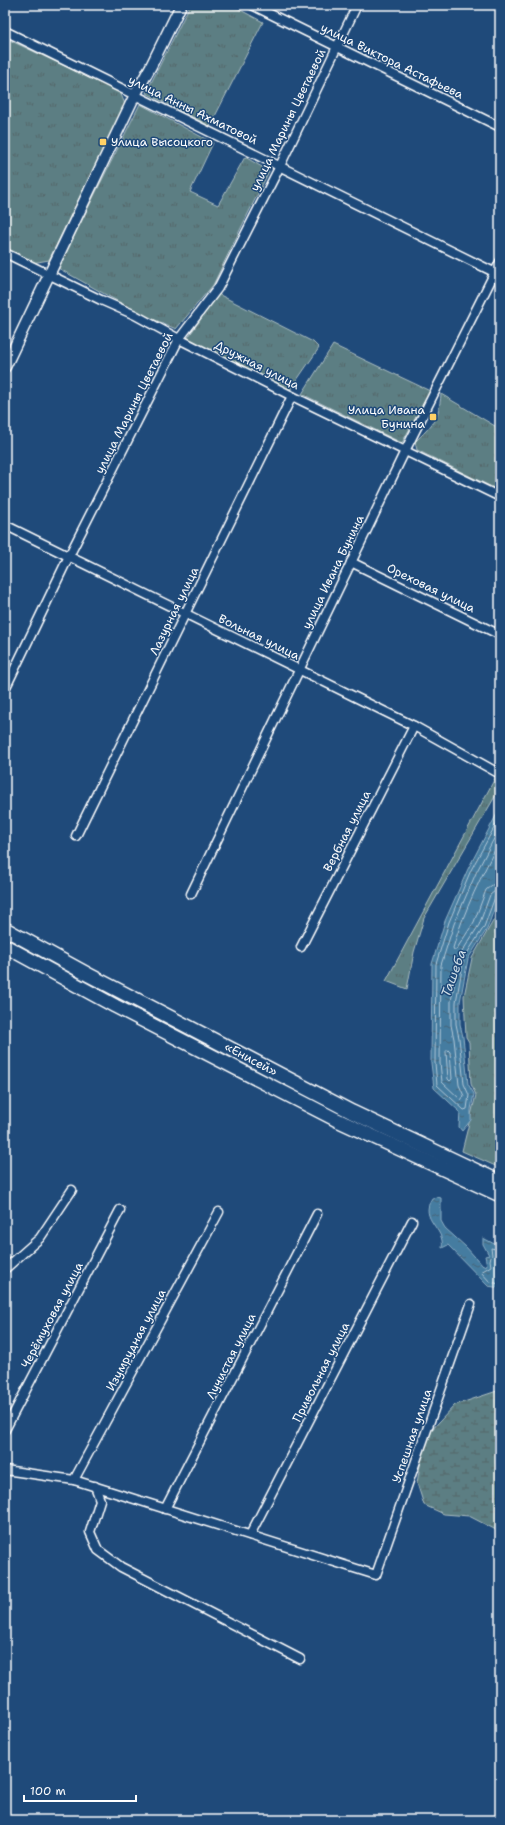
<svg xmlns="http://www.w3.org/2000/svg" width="505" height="1825" font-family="'Shantell Sans',sans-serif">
<defs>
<pattern id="grass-tufts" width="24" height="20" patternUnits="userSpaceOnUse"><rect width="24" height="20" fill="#5b7e83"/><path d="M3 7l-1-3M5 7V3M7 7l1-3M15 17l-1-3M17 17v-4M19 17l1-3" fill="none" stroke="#546568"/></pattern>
<pattern id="wetland-marsh" width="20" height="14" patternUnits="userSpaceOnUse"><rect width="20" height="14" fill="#5b7e83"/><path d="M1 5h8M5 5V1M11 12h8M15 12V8" fill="none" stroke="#546568"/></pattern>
<pattern id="water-ripples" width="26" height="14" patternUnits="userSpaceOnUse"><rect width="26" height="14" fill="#447ba0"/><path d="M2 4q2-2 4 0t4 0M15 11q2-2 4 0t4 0" fill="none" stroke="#486476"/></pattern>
</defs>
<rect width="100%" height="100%" fill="#1f4a7a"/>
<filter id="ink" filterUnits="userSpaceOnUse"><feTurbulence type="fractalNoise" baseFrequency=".025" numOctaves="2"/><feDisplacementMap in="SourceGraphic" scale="8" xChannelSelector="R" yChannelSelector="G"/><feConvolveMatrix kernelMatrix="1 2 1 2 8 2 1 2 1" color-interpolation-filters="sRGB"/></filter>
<g filter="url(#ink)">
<g fill="url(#grass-tufts)" stroke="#adbec1">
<path d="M 190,5 L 231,5 L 263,22 L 210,126 L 146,93 Z"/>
<path d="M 5,38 L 120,92 L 125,104 L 49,260 L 32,263 L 5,248 Z"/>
<path d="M 140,104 L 213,143 L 190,192 L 218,205 L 245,157 L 269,171 L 213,285 L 176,329 L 137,312 L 58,268 Z"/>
<path d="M 218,294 L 313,342 L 319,348 L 290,390 L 187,339 Z"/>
<path d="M 333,345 L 430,391 L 402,443 L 302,394 Z"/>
<path d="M 441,394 L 500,429 L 500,491 L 417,450 L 415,442 C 432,425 439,420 441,394 Z"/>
<path d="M 500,769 L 500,788 L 424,918 L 414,952 L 407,989 L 386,981 Z"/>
<path d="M 500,909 L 500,1168 L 462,1151 L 476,1095 L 471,1084 L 469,1042 L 466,1037 L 464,996 L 472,958 Z"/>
</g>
<path fill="url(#wetland-marsh)" stroke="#adbec1" d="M 500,1390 L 500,1532 L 469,1516 L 444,1514 L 424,1505 L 417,1483 L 425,1437 L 455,1405 Z"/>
<g fill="url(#water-ripples)" stroke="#8fb0c6">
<path d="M 500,808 L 500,893 L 487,929 L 468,959 L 460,1002 L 460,1024 L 463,1037 L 468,1084 L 474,1094 L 471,1109 L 471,1120 L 462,1131 L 459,1127 L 460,1112 L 434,1088 L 431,1063 L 432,964 L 445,921 L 468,869 Z"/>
<path d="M 437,1197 L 441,1198 L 441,1221 L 445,1228 L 466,1247 L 483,1266 L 487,1265 L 485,1256 L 489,1255 L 483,1244 L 483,1238 L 500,1247 L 500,1288 L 488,1286 L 448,1245 L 442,1248 C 446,1228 418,1220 432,1198 Z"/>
</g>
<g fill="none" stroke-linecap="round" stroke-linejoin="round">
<g stroke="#b4cad9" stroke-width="1">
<path d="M 500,817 L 471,870 L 449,922 L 436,964 L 435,1063 L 437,1085 L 464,1110 L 467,1109 L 469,1095 L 464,1084 L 459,1038 L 456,1024 L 456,1002 L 464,958 L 484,927 L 495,897 L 500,895"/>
<path d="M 500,827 L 476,873 L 454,924 L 441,965 L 440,1063 L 442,1082 L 461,1100 L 464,1096 L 459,1085 L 454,1039 L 451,1025 L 451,1001 L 460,955 L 479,925 L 490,895 L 495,891 L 500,890"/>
<path d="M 500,840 C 482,875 464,910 453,948 L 454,950 L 456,950 L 474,922 L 486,890 L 492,885 L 500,884"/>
<path d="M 448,1050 L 450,1052 L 452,1079 L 450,1081 L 448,1079 L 446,1052 Z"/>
<path d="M 500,1250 L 491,1248 L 492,1255 L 490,1260 L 491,1266 L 481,1272 L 490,1282 L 500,1284"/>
</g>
<defs>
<g id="minor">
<path d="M 252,5 L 500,127"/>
<path d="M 5,31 L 500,275"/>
<path d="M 5,253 L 101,300 L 135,315 L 179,339 L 292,396 L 500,497"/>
<path d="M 5,525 L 414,726 L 500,774"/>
<path d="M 351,562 L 500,635"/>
<path d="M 5,689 L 69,556 L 179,339 L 218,288 L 280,166 L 357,5"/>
<path d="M 76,836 L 292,396"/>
<path d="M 191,894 L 405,451 L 500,262"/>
<path d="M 301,947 L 414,726"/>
<path d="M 5,1269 L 40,1238 L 72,1190"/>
<path d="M 5,1430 L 120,1210"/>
<path d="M 5,1470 L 74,1480 L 376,1575 L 471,1304"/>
<path d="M 74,1480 L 219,1212"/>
<path d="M 95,1486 L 100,1500 L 90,1532 L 98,1550 L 121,1567 L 300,1659"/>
<path d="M 165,1509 L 317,1214"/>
<path d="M 250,1535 L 412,1221"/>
</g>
<path id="tertiary" d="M 5,367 L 135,95 L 151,66 L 181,5"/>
<g id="trunk">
<path d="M 5,929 L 89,975 L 352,1112 L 500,1182"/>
<path d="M 5,946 L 115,1006 L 335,1119 L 500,1195"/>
</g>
</defs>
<use href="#minor" stroke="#fff" stroke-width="11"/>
<use href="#tertiary" stroke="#fff" stroke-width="13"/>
<use href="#trunk" stroke="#fff" stroke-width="16"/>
<use href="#minor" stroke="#1f4a7a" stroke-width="8"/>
<use href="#tertiary" stroke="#1f4a7a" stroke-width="10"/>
<use href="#trunk" stroke="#1f4a7a" stroke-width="13"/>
</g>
</g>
<g fill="#ffd166" stroke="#1f4a7a" stroke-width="1.5">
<rect x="99" y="138" width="8" height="8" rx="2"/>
<rect x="429" y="413" width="8" height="8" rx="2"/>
</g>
<g text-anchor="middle" stroke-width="3" stroke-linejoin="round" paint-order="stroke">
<g font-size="12" fill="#fff" stroke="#1f4a7a">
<text transform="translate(392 61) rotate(26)" y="4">улица Виктора Астафьева</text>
<text transform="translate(193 110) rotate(26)" y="4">улица Анны Ахматовой</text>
<text transform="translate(288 120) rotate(-64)" y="4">улица Марины Цветаевой</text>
<text transform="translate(257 365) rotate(27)" y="4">Дружная улица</text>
<text transform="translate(134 403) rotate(-63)" y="4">улица Марины Цветаевой</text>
<text transform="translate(333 572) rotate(-64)" y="4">улица Ивана Бунина</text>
<text transform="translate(431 588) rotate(26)" y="4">Ореховая улица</text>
<text transform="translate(174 611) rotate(-64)" y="4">Лазурная улица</text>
<text transform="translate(259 637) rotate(26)" y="4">Вольная улица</text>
<text transform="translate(347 831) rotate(-63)" y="4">Вербная улица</text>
<text transform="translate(251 1059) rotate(28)" y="4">«Енисей»</text>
<text transform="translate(52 1315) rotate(-62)" y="4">Черёмуховая улица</text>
<text transform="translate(136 1340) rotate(-62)" y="4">Изумрудная улица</text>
<text transform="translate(231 1356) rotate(-63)" y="4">Лучистая улица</text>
<text transform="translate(321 1372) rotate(-63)" y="4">Привольная улица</text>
<text transform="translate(412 1436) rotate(-71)" y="4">Успешная улица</text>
</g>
<g font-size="12" fill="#fff" stroke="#1f4a7a" text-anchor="start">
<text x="111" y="146">Улица Высоцкого</text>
<text x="425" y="414" text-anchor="end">Улица Ивана<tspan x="425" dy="14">Бунина</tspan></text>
</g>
<g font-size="13" font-style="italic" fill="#d0dee7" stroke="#1f4a7a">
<text transform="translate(453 973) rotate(-70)" y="5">Ташеба</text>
</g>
</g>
<rect width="505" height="1825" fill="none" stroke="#1f4a7a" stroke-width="20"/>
<rect x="10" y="10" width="485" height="1805" fill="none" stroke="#fff" stroke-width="1.5" filter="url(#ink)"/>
<path d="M24 1795v6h112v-6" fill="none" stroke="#ffffff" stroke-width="2"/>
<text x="30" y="1795" font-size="12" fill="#ffffff" stroke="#1f4a7a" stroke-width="3" paint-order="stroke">100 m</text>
</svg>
